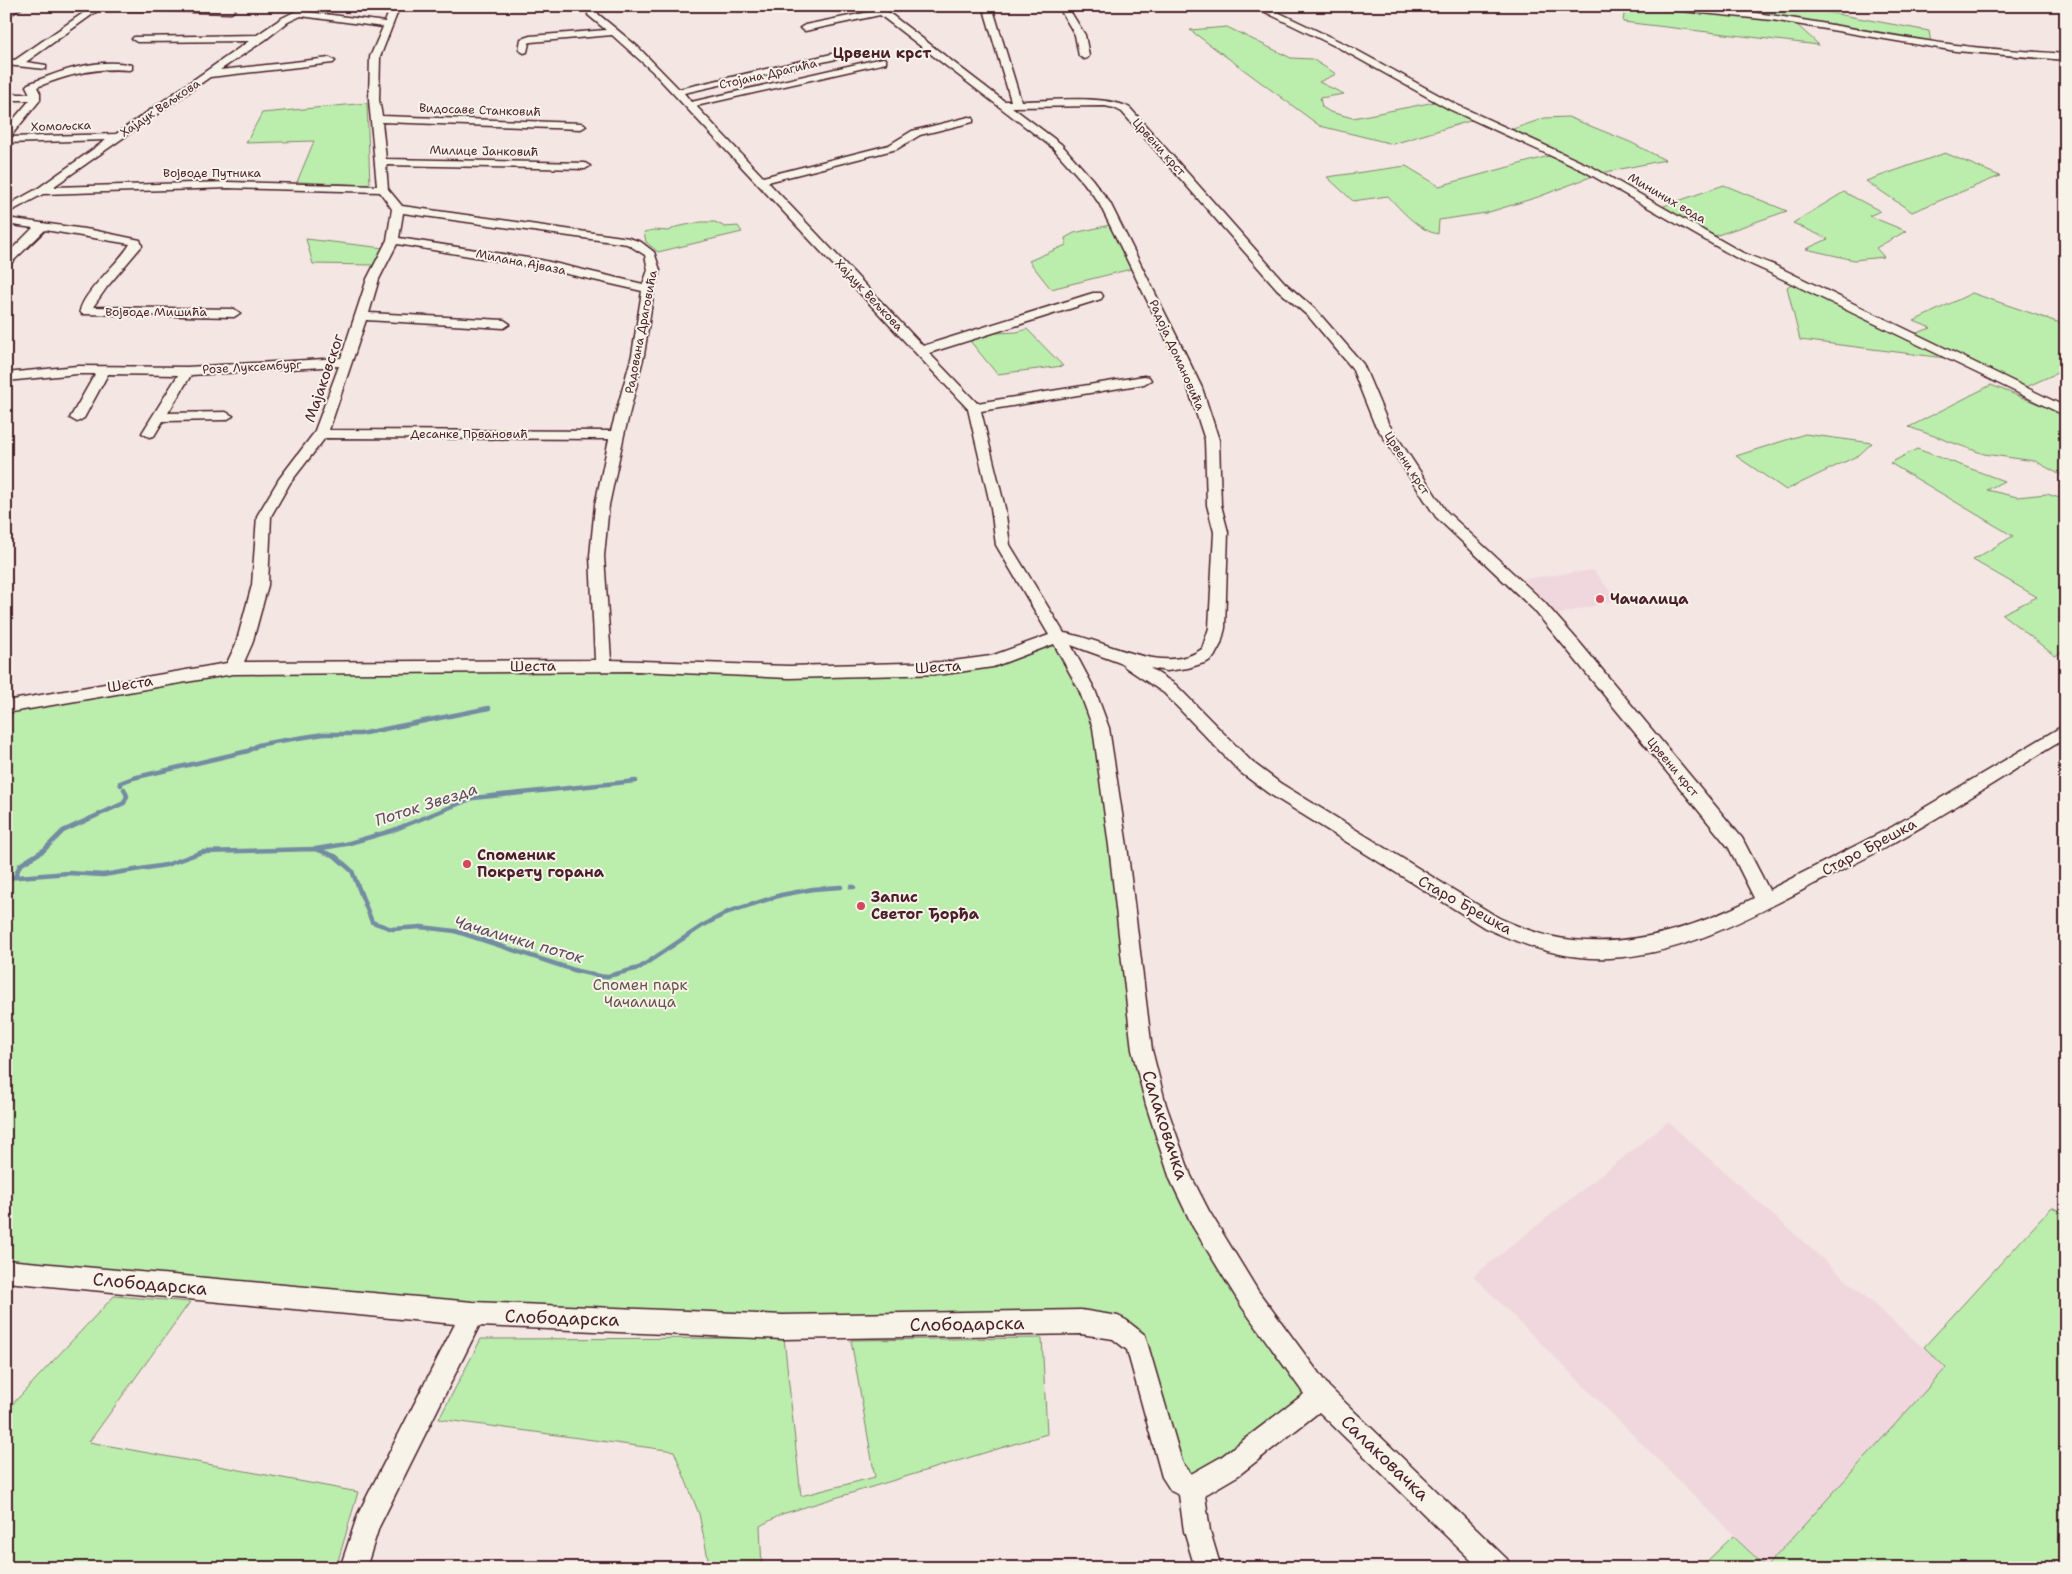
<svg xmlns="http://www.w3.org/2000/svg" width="2072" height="1574" font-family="'Shantell Sans',sans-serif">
<rect width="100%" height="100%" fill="#f4e6e3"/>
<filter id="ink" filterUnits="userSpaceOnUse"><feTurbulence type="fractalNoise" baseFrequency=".02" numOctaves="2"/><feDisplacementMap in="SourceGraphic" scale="10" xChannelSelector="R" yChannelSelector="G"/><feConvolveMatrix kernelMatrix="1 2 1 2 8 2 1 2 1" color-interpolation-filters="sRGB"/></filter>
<g filter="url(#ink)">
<g fill="#f0d7de">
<path d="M 1593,570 L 1617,600 L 1556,615 L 1524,579 Z"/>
<path d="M 1668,1122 L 1946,1368 L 1766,1567 L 1473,1276 Z"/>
</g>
<g fill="#bbedad" stroke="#82866c">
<path d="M 1625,6 L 1765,19 L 1795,23 L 1819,45 L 1623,22 Z"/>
<path d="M 1662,6 L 1793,6 L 1929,31 L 1931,44 L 1772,17 Z"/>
<path d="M 1227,27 L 1291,58 L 1312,59 L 1336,74 L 1319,82 L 1344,94 L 1320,98 L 1322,107 L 1330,112 L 1353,118 L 1435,102 L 1473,120 L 1393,144 L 1320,126 L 1190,30 Z"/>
<path d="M 367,103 L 370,185 L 297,182 L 314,141 L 246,143 L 262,113 Z"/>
<path d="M 1568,117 L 1630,142 L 1665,160 L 1601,173 L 1510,130 L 1545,118 Z"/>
<path d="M 1945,153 L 2000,176 L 1912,212 L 1866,181 Z"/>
<path d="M 1549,156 L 1593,176 L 1538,197 L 1486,213 L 1439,220 L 1438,234 C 1419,231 1401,210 1388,196 L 1353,201 L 1327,177 L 1406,166 L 1439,186 Z"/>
<path d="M 1724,185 L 1787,211 L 1715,236 L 1661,207 Z"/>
<path d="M 1844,192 L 1880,211 L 1869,216 L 1906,231 L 1876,248 L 1884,257 L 1854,260 L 1806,249 L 1828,239 L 1793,223 Z"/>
<path d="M 701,222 L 715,222 L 725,227 L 738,226 L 742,232 L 658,252 L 646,242 L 644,232 L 654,230 L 669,231 L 676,227 Z"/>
<path d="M 1110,225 L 1131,269 L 1051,289 L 1029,261 L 1066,245 L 1065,238 L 1074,233 Z"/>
<path d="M 306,239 L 384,248 L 373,265 L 313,264 Z"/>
<path d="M 1793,283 L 1945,358 L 1800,340 L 1787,287 Z"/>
<path d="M 1972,293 L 2066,325 L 2066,369 L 2024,388 L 1911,335 L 1931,328 L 1914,321 Z"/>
<path d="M 1027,329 L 1063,366 L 997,374 L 970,341 L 996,333 L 1017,332 Z"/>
<path d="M 1991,385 L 2066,415 L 2066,478 L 2035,461 L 1984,454 L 1909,427 Z"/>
<path d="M 1805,434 L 1872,443 L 1859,455 L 1786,490 L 1736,456 Z"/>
<path d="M 1917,449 L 2004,481 L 1987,490 L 2017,497 L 2047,494 L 2066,500 L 2066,650 L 2055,656 L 2002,614 L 2037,597 L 1973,560 L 2013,536 L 1890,463 Z"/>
<path d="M 1059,638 L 1101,728 L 1134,987 L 1173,1160 L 1320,1396 L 1191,1487 L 1156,1416 L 1118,1328 L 783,1327 L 6,1270 L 6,707 L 194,673 L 945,668 Z"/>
<path d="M 2052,1207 L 2066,1215 L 2066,1568 L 1700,1568 L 1733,1536 L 1766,1567 L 1946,1368 L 1924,1347 Z"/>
<path d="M 114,1296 L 190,1302 L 89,1442 L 358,1492 L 336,1568 L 6,1568 L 6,1411 Z"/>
<path d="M 784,1338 L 801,1496 L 875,1477 L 851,1340 L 1042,1338 L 1047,1434 L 782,1514 L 760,1526 L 762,1568 L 710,1568 L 699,1514 L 674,1451 L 439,1419 L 481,1339 Z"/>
</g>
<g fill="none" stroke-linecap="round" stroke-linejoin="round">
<g stroke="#738ca1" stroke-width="4.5">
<path d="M 121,785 L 120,783 L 133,778 L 248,751 L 258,745 L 273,742 L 324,734 L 360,734 L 489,708"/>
<path d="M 316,849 L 346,844 L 391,831 L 473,798 L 636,781"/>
<path d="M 15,877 L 20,865 L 44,850 L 63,831 L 124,803 L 127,796 L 124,789"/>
<path d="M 6,878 L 68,873 L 103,875 L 166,865 L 202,852 L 315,849 L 335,856 L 352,871 L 372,922 L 392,929 L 421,927 L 455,931 L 577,971 L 604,977 L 639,968 L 702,926 L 728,912 L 781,895 L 813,889 L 841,887"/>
<path d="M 851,887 L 854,887"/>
</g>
<defs>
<g id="minor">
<path d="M 13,6 L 24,6 L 6,18 L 6,11 Z"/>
<path d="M 84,6 L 231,7 L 235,10 L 231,13 L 100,9 L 26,62 L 46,65 L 46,69 L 6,65 L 6,59 L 15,60 L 89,9 Z"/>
<path d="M 306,6 L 318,6 L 309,12 L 385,22 L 391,6 L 400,6 L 380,57 L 379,100 L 382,116 L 581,123 L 586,126 L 581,129 L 382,122 L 386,159 L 585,163 L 590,166 L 585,169 L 386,165 L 388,189 L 402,206 L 629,238 L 641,242 L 654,252 L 660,270 L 654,289 L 644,355 L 624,435 L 609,505 L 604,556 L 611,660 L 789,666 L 945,662 L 991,656 L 1049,635 L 996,545 L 991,508 L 968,409 L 652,71 L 612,35 L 531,42 L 529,43 L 527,52 L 524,53 L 519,50 L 521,39 L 530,36 L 606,30 L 588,15 L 589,6 L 598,6 L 598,14 L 638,47 L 679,89 L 836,53 L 841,56 L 836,59 L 684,93 L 691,102 L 883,58 L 886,59 L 886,63 L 696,106 L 763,177 L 889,145 L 912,131 L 969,117 L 973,118 L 973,122 L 920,135 L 897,149 L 768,182 L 923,346 L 1093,293 L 1101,293 L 1103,296 L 1101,299 L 929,353 L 977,403 L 1144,376 L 1149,377 L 1151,380 L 1144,384 L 981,411 L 1005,508 L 1010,545 L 1064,633 C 1105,639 1163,677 1202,649 L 1209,628 L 1214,532 L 1207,505 L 1205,440 L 1188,388 L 1174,355 L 1099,203 L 1084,183 L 1053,148 L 880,15 L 805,31 L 800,28 L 805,25 L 874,11 L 870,6 L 880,6 L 1004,101 L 1011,101 L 983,6 L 992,6 L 1021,101 C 1050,101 1104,94 1130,108 L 1285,283 L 1317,311 L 1363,364 L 1388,423 L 1446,511 L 1544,602 L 1580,643 L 1742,838 L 1769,890 L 1892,827 L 2066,724 L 2066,738 C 2012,771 1959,806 1904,837 C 1875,854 1844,869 1814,884 C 1751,917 1683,955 1609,958 C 1565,960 1525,946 1485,928 L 1268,793 L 1240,772 L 1164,693 L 1125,667 L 1123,664 L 1071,645 L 1095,690 L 1109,728 L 1127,846 L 1152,1050 L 1166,1105 L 1191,1176 L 1209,1211 L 1258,1291 L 1329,1387 L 1507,1559 L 1511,1568 L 1479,1568 L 1319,1412 L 1239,1475 L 1205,1495 L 1210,1531 L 1221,1568 L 1195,1568 L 1184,1531 L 1179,1495 L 1171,1491 L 1162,1477 L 1127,1350 L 1113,1339 L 1081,1334 L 783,1339 L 479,1326 L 379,1527 L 366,1568 L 340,1568 L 358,1514 L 455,1324 L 6,1282 L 6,1260 L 473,1302 L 783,1315 L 1081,1310 L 1118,1316 L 1126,1320 L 1145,1335 L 1182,1462 L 1191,1474 L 1221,1457 L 1304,1394 L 1242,1307 L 1193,1227 L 1170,1179 L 1146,1105 L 1132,1050 L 1109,846 L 1093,728 L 1079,690 L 1054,644 L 993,667 L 945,674 L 789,678 L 638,671 L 233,674 L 6,713 L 6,701 L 227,663 L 236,644 L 252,585 L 257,516 L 279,479 L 314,433 L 339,366 L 191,375 L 168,413 L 226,412 L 233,416 L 226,420 L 163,421 L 154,436 L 149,437 L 142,433 L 178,375 L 108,374 L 84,418 L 77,422 L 70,418 L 95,374 L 77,374 L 6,381 L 6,373 L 77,366 L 187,367 L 341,358 L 367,279 L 387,240 L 392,209 L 380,192 L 228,188 L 43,194 L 6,214 L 6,206 L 37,189 L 106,140 L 6,143 L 6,128 L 30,100 L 6,100 L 6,94 L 30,94 L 26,86 L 28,84 C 60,71 97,57 132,65 L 132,69 L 129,70 C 96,67 68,75 37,87 L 40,93 L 40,100 L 10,137 L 116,134 L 249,41 L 137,42 L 132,39 L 134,37 L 257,35 L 282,18 ZM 301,16 L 383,27 L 370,57 L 369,100 L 377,186 L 228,182 L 53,187 L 210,77 L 333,63 L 335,61 L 330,58 L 220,70 L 265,40 L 288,22 ZM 1105,106 L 1114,108 L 1122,112 L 1277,289 L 1309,317 L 1352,368 L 1374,423 L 1436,517 L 1534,610 L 1568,651 L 1729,848 L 1754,898 C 1691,930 1620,952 1549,936 C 1531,932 1515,925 1499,918 L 1280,783 L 1252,762 L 1176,685 L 1150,668 L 1167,671 L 1188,668 L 1207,662 L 1214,657 L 1221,644 L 1225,628 L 1228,532 L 1221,505 L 1219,440 L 1202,388 L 1186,355 L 1110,203 L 1092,179 L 1061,144 L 1012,107 ZM 403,213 L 627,244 L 645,255 L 648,270 L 643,284 L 541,260 L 399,238 ZM 397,244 L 541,268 L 642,291 L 632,355 L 611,431 L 329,430 L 366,320 L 504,328 L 510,324 L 504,320 L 369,313 L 379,279 ZM 325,438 L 609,439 L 595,505 L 590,556 L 595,660 L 244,662 L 252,644 L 268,585 L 271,516 L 290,483 Z"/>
<path d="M 1058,6 L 1067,6 L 1085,35 L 1089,56 L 1087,58 L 1084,59 L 1079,56 L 1075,35 Z"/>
<path d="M 1253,6 L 1265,6 L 1347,45 L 1457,105 L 1592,167 L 1743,253 L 1774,265 L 2066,407 L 2066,416 L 1766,271 L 1735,257 L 1584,171 L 1449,109 L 1341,49 Z"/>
<path d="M 1658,6 C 1759,6 1856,32 1956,45 C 1992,50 2029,51 2066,54 L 2066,60 L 1956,51 L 1772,20 L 1662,9 Z"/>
<path d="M 6,218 L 92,230 L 140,240 L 142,246 L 140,248 L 107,287 L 93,307 L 234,309 L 240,313 L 234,317 L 82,314 L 80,311 C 83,292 120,262 130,244 L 45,230 L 10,264 L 6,265 L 6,255 L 33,228 L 6,224 Z"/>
</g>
</defs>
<use href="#minor" stroke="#4a1f2b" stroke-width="3"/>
<use href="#minor" fill="#f7f3e8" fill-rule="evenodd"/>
</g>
</g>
<g fill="#d1495b" stroke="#f7f3e8" stroke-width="2">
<circle cx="1600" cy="599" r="5"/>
<circle cx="467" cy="864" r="5"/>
<circle cx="861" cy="906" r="5"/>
</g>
<g text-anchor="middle" stroke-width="4" stroke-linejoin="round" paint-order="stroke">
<g font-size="12" fill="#4a1f2b" stroke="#f7f3e8">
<text transform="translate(768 74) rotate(-13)" y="4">Стојана Драгића</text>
<text transform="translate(160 108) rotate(-34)" y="4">Хајдук Вељкова</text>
<text transform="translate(480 110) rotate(2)" y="4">Видосаве Станковић</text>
<text transform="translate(61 126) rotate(-2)" y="4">Хомољска</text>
<text transform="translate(1159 147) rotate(48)" y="4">Црвени крст</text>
<text transform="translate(484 151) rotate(1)" y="4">Милице Јанковић</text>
<text x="212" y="177">Војводе Путника</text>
<text transform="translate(1667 198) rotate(30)" y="4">Мининих вода</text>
<text transform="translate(521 262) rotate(11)" y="4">Милана Ајваза</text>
<text transform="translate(869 295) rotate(47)" y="4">Хајдук Вељкова</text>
<text x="156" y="316">Војводе Мишића</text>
<text transform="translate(641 332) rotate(-79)" y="4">Радована Драговића</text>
<text transform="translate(1177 355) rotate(66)" y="4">Радоја Домановића</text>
<text transform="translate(252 367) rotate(-3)" y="4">Розе Луксембург</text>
<text x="469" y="438">Десанке Првановић</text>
<text transform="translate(1407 463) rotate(57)" y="4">Црвени крст</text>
<text transform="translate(1673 767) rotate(50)" y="4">Црвени крст</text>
</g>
<g font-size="15" font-weight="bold" fill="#4a1f2b" stroke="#f7f3e8">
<text x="882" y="58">Црвени крст</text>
</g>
<g font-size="15" fill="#4a1f2b" stroke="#f7f3e8">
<text transform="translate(324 378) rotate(-71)" y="5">Мајаковског</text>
<text transform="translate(533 666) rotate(-1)" y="5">Шеста</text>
<text transform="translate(938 667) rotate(-4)" y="5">Шеста</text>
<text transform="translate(130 684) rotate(-9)" y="5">Шеста</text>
<text transform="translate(1869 847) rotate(-28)" y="5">Старо Брешка</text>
<text transform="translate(1465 905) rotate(29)" y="5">Старо Брешка</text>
</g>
<g font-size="15" font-weight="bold" fill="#4a1f2b" stroke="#f7f3e8" text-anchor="start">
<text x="1610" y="604">Чачалица</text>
<text x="477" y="860">Споменик<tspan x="477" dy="17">Покрету горана</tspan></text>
<text x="871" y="902">Запис<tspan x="871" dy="17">Светог Ђорђа</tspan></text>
</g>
<g font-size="15" fill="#66524c" stroke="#f7f3e8">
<text x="640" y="990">Спомен парк<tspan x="640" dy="17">Чачалица</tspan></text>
</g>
<g font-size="16" font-style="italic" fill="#5b4c5c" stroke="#f7f3e8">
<text transform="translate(426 804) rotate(-18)" y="6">Поток Звезда</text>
<text transform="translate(519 939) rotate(16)" y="6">Чачалички поток</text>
</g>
<g font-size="18" fill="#4a1f2b" stroke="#f7f3e8">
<text transform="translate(1165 1125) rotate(72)" y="6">Салаковачка</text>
<text transform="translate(150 1284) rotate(5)" y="6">Слободарска</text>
<text transform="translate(562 1318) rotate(2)" y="6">Слободарска</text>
<text transform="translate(967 1324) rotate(-1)" y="6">Слободарска</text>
<text transform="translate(1385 1458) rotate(44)" y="6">Салаковачка</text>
</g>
</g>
<rect width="2072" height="1574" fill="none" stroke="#f7f3e8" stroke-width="25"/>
<rect x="12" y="12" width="2047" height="1549" fill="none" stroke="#4a1f2b" stroke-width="2" filter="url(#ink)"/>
</svg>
